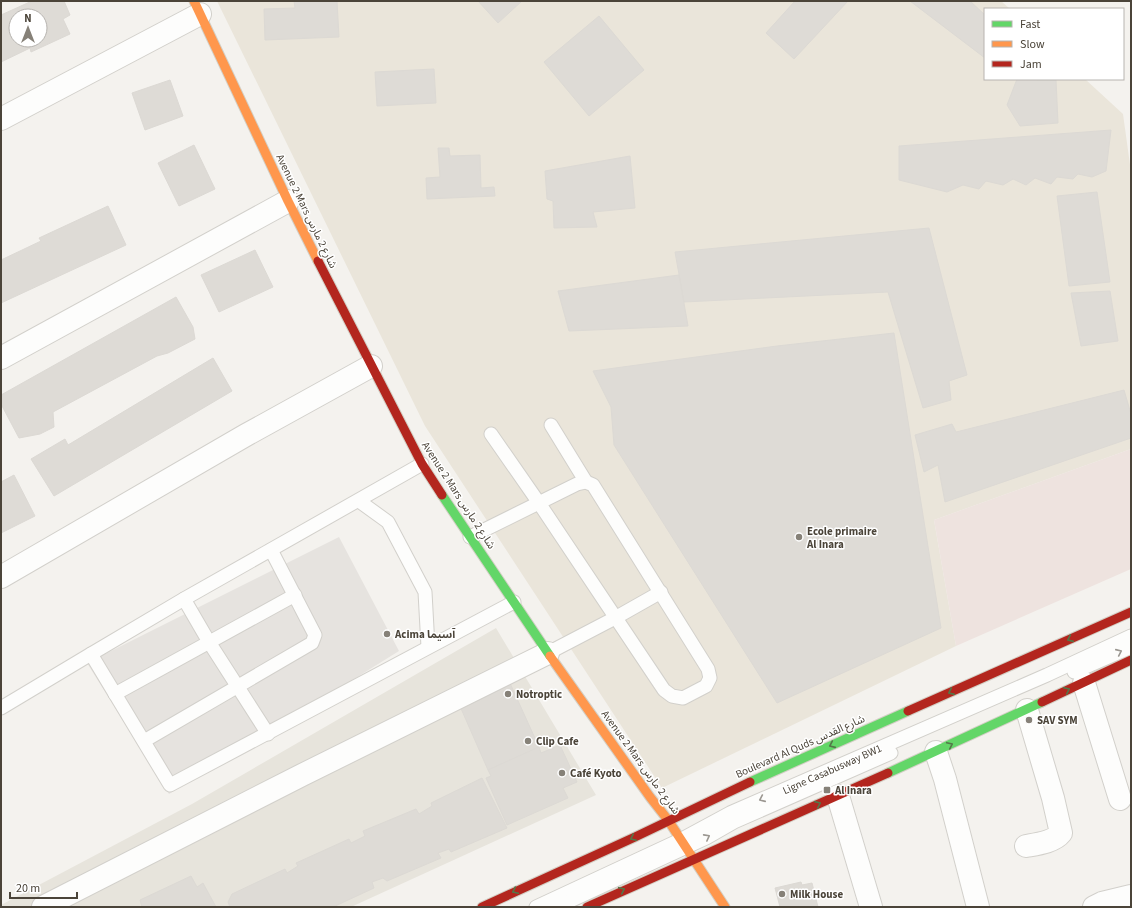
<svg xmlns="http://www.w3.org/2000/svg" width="1132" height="908" font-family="'Source Sans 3','Noto Sans Arabic',sans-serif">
<rect width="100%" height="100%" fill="#f4f2ee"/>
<path fill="#e7e4dc" d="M 496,628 L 596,795 L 351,907 L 1,907 L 1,905 L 192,804 Z"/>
<path fill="#eae5da" d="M 217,1 L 1001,1 L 1010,9 L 985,9 L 985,79 L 1085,79 L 1123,114 L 1131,172 L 1131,449 L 934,520 L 956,646 L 662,788 L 425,426 Z"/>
<path fill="#eee3df" d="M 1131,449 L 1131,569 L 956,646 L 934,520 Z"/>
<path fill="#e6e3df" d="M 339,537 L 399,651 L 169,794 L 87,663 Z"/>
<g fill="#dedbd6" stroke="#dcd9d4" fill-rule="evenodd">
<path d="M 32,1 L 64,1 L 70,15 L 63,19 L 70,34 L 31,52 L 30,48 L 1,62 L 1,15 ZM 16,16 L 40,16 L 40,40 L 16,40 Z"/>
<path d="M 294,1 L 337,1 L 339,37 L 265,40 L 264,9 L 295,8 Z"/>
<path d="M 478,1 L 522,1 L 498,23 Z"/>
<path d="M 795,1 L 848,1 L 794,59 L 766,33 Z"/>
<path d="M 910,1 L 970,1 L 985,15 L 985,58 Z"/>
<path d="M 599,16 L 644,70 L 589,116 L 544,62 Z"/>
<path d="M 434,69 L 436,103 L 377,106 L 375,72 Z"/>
<path d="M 1017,79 L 1056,80 L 1058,123 L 1020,126 L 1007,105 Z"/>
<path d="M 170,80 L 183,116 L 145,130 L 132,93 Z"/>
<path d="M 1111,130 L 1106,171 L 1092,177 L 1078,174 L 1073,179 L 1057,177 L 1051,184 L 1035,178 L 1026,185 L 1013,179 L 1003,185 L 986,181 L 979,189 L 963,185 L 947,192 L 899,180 L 899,146 Z"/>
<path d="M 194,145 L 215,189 L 179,206 L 158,163 Z"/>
<path d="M 438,148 L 449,148 L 450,156 L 480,155 L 481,188 L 494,187 L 495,196 L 427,199 L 426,178 L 440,177 Z"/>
<path d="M 630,156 L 635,208 L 593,212 L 597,227 L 554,228 L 553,201 L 547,199 L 545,171 Z"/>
<path d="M 1097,192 L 1110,282 L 1069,286 L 1057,196 Z"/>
<path d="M 108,206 L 126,245 L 1,303 L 1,260 L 41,241 L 39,238 Z"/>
<path d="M 929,228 L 967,375 L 949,381 L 951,400 L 923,408 L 888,292 L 684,302 L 675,252 Z"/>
<path d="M 255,250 L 273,287 L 219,312 L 201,275 Z"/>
<path d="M 679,275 L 688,326 L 569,331 L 558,291 Z"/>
<path d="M 1110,291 L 1118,341 L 1081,346 L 1071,293 Z"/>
<path d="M 176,297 L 193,327 L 195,339 L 168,353 L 157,356 L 53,412 L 54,427 L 40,434 L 19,438 L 1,404 L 1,395 Z"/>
<path d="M 894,333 L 941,628 L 777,703 L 614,445 L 611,407 L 593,371 L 777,346 Z"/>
<path d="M 213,358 L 232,391 L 54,496 L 31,459 L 65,439 L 68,445 Z"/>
<path d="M 1124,390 L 1131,414 L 1131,438 L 945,502 L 938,465 L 924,472 L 915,435 L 952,424 L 956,432 Z"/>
<path d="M 14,475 L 35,516 L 1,533 L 1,482 Z"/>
<path d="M 509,681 L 539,747 L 488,770 L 459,704 Z"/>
<path d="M 560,745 L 577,782 L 563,788 L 568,798 L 507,825 L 486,778 L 491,776 L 488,770 L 539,747 L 541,753 Z"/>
<path d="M 482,778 L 507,828 L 451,852 L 449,849 L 438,853 L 441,858 L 387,881 L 383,878 L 372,882 L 374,888 L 333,907 L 230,907 L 228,902 L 232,894 L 285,869 L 287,873 L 298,866 L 296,863 L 349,839 L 351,843 L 365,836 L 363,831 L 416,809 L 419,814 L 432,806 L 431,803 Z"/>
<path d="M 191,876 L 197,887 L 203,883 L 216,907 L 142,907 L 140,900 Z"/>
<path d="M 801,882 L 802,885 L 812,883 L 818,907 L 780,907 L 775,888 Z"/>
</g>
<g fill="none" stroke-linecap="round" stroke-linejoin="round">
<defs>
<g id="lane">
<path d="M 551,425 L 586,482"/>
<path d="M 422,464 L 184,599 L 91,654 L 170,785 L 514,602"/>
<path d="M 359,501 L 388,522 L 425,592 L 428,647"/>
<path d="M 470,537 L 577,484 L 586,482 L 593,485 L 708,669 L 710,678 L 706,686 L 683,698 L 672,696 L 664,690 L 539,503 L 491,434"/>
<path d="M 184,599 L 209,642 L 268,734"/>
<path d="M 548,653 L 615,618 L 661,592"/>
<path d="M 1074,672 L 1131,647"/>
<path d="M 115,694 L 295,595"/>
<path d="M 1,708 L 91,654"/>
<path d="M 144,741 L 312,643 L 315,635 L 271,550"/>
<path d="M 536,907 L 680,840 L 730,813 L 1047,675 L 1131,636"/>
<path d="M 557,907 L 706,838 L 734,822 L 891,753"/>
</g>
<g id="street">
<path d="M 1,119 L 200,14"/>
<path d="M 1,358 L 288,201"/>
<path d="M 1,577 L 246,435 L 371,366"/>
<path d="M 1084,683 L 1120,799"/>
<path d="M 936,752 L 945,779 L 978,907"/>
<path d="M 838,796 L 871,907"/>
<path d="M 1026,846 C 1037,844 1054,842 1061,833 L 1053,798 L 1027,710"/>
<path d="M 43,907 L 302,775 L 548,653"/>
<path d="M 1094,907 L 1102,903 L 1131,896"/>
</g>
<g id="fast">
<path d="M 442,495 L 550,656"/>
<path d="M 888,773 L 1042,702"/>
<path d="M 750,782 L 908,711"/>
</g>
<g id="slow">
<path d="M 194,1 L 288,201 L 318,261"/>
<path d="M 550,656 L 650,797 L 668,820 L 725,907"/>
</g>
<g id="jam">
<path d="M 318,261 L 422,464 L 442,495"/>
<path d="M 1042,702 L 1131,660"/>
<path d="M 908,711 L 1131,612"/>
<path d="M 482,907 L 635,837 L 750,782"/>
<path d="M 587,907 L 888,773"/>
</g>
</defs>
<use href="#lane" stroke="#d2d0cb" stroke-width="15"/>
<use href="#street" stroke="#d2d0cb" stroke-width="24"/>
<use href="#fast" stroke="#d3cfc5" stroke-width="11"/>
<use href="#slow" stroke="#d3cfc5" stroke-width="11"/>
<use href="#jam" stroke="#d3cfc5" stroke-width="11"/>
<use href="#lane" stroke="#fdfdfc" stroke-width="13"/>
<use href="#street" stroke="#fdfdfc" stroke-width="22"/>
<use href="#fast" stroke="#63d668" stroke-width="9"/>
<use href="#slow" stroke="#ff974d" stroke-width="9"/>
<use href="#jam" stroke="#b3261e" stroke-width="9"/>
</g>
<defs><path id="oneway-chevron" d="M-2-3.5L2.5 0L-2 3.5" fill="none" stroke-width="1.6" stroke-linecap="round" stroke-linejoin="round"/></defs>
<g stroke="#537749">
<use href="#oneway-chevron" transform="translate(1070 639) rotate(156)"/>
<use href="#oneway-chevron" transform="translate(1067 690) rotate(-25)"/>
<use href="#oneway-chevron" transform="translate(951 692) rotate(156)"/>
<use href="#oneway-chevron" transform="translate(832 745) rotate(156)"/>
<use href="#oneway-chevron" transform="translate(950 745) rotate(-25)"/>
<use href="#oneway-chevron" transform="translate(818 804) rotate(-24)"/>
<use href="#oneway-chevron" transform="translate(633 838) rotate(155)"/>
<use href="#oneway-chevron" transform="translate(622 890) rotate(-25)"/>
<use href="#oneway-chevron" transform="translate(515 891) rotate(155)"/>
</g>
<g stroke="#9b9791">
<use href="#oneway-chevron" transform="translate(1119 652) rotate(-24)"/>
<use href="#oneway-chevron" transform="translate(762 799) rotate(156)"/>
<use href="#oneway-chevron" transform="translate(707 837) rotate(-28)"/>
</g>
<g fill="#868178" stroke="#fff" stroke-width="1.5">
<circle cx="799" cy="537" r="4"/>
<circle cx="387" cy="634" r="4"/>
<circle cx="508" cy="694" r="4"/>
<circle cx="1029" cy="720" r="4"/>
<circle cx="528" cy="741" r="4"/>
<circle cx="562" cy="773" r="4"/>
<rect x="823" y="786" width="8" height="8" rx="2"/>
<circle cx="782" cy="894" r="4"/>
</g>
<g text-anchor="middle" stroke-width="3" stroke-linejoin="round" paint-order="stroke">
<g font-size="11" fill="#4b4439" stroke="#fff">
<text transform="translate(307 211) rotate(64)" y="4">Avenue 2 Mars شارع 2 مارس</text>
<text transform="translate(459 495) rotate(57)" y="4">Avenue 2 Mars شارع 2 مارس</text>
<text transform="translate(800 746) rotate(-24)" y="4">Boulevard Al Quds شارع القدس</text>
<text transform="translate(641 762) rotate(54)" y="4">Avenue 2 Mars شارع 2 مارس</text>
<text transform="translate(832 769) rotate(-24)" y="4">Ligne Casabusway BW1</text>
</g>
<g font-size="11" font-weight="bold" fill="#4b4439" stroke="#fff" text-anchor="start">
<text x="807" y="535">Ecole primaire<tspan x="807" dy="13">Al Inara</tspan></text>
<text x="395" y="638">Acima آسيما</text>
<text x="516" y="698">Notroptic</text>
<text x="1037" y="724">SAV SYM</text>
<text x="536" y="745">Clip Cafe</text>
<text x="570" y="777">Café Kyoto</text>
<text x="835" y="794">Al Inara</text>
<text x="790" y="898">Milk House</text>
</g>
</g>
<rect width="1132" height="908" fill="none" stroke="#4b4439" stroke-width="4"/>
<rect x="984" y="8" width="140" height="72" fill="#ffffff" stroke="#b7b4b0"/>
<rect x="992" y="21" width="20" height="6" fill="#63d668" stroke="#b7b4b0"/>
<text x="1020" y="28" font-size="12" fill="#4b4439">Fast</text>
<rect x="992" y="41" width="20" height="6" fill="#ff974d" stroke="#b7b4b0"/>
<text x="1020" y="48" font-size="12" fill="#4b4439">Slow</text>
<rect x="992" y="61" width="20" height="6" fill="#b3261e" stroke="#b7b4b0"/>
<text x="1020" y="68" font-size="12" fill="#4b4439">Jam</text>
<g transform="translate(28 28)"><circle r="19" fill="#ffffff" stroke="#b7b4b0"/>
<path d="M0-3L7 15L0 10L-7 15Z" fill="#868178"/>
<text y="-6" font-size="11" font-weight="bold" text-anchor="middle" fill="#4b4439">N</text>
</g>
<path d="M10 892v6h67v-6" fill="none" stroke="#4b4439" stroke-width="2"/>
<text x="16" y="892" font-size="12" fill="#4b4439" stroke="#ffffff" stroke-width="3" paint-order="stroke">20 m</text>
</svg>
